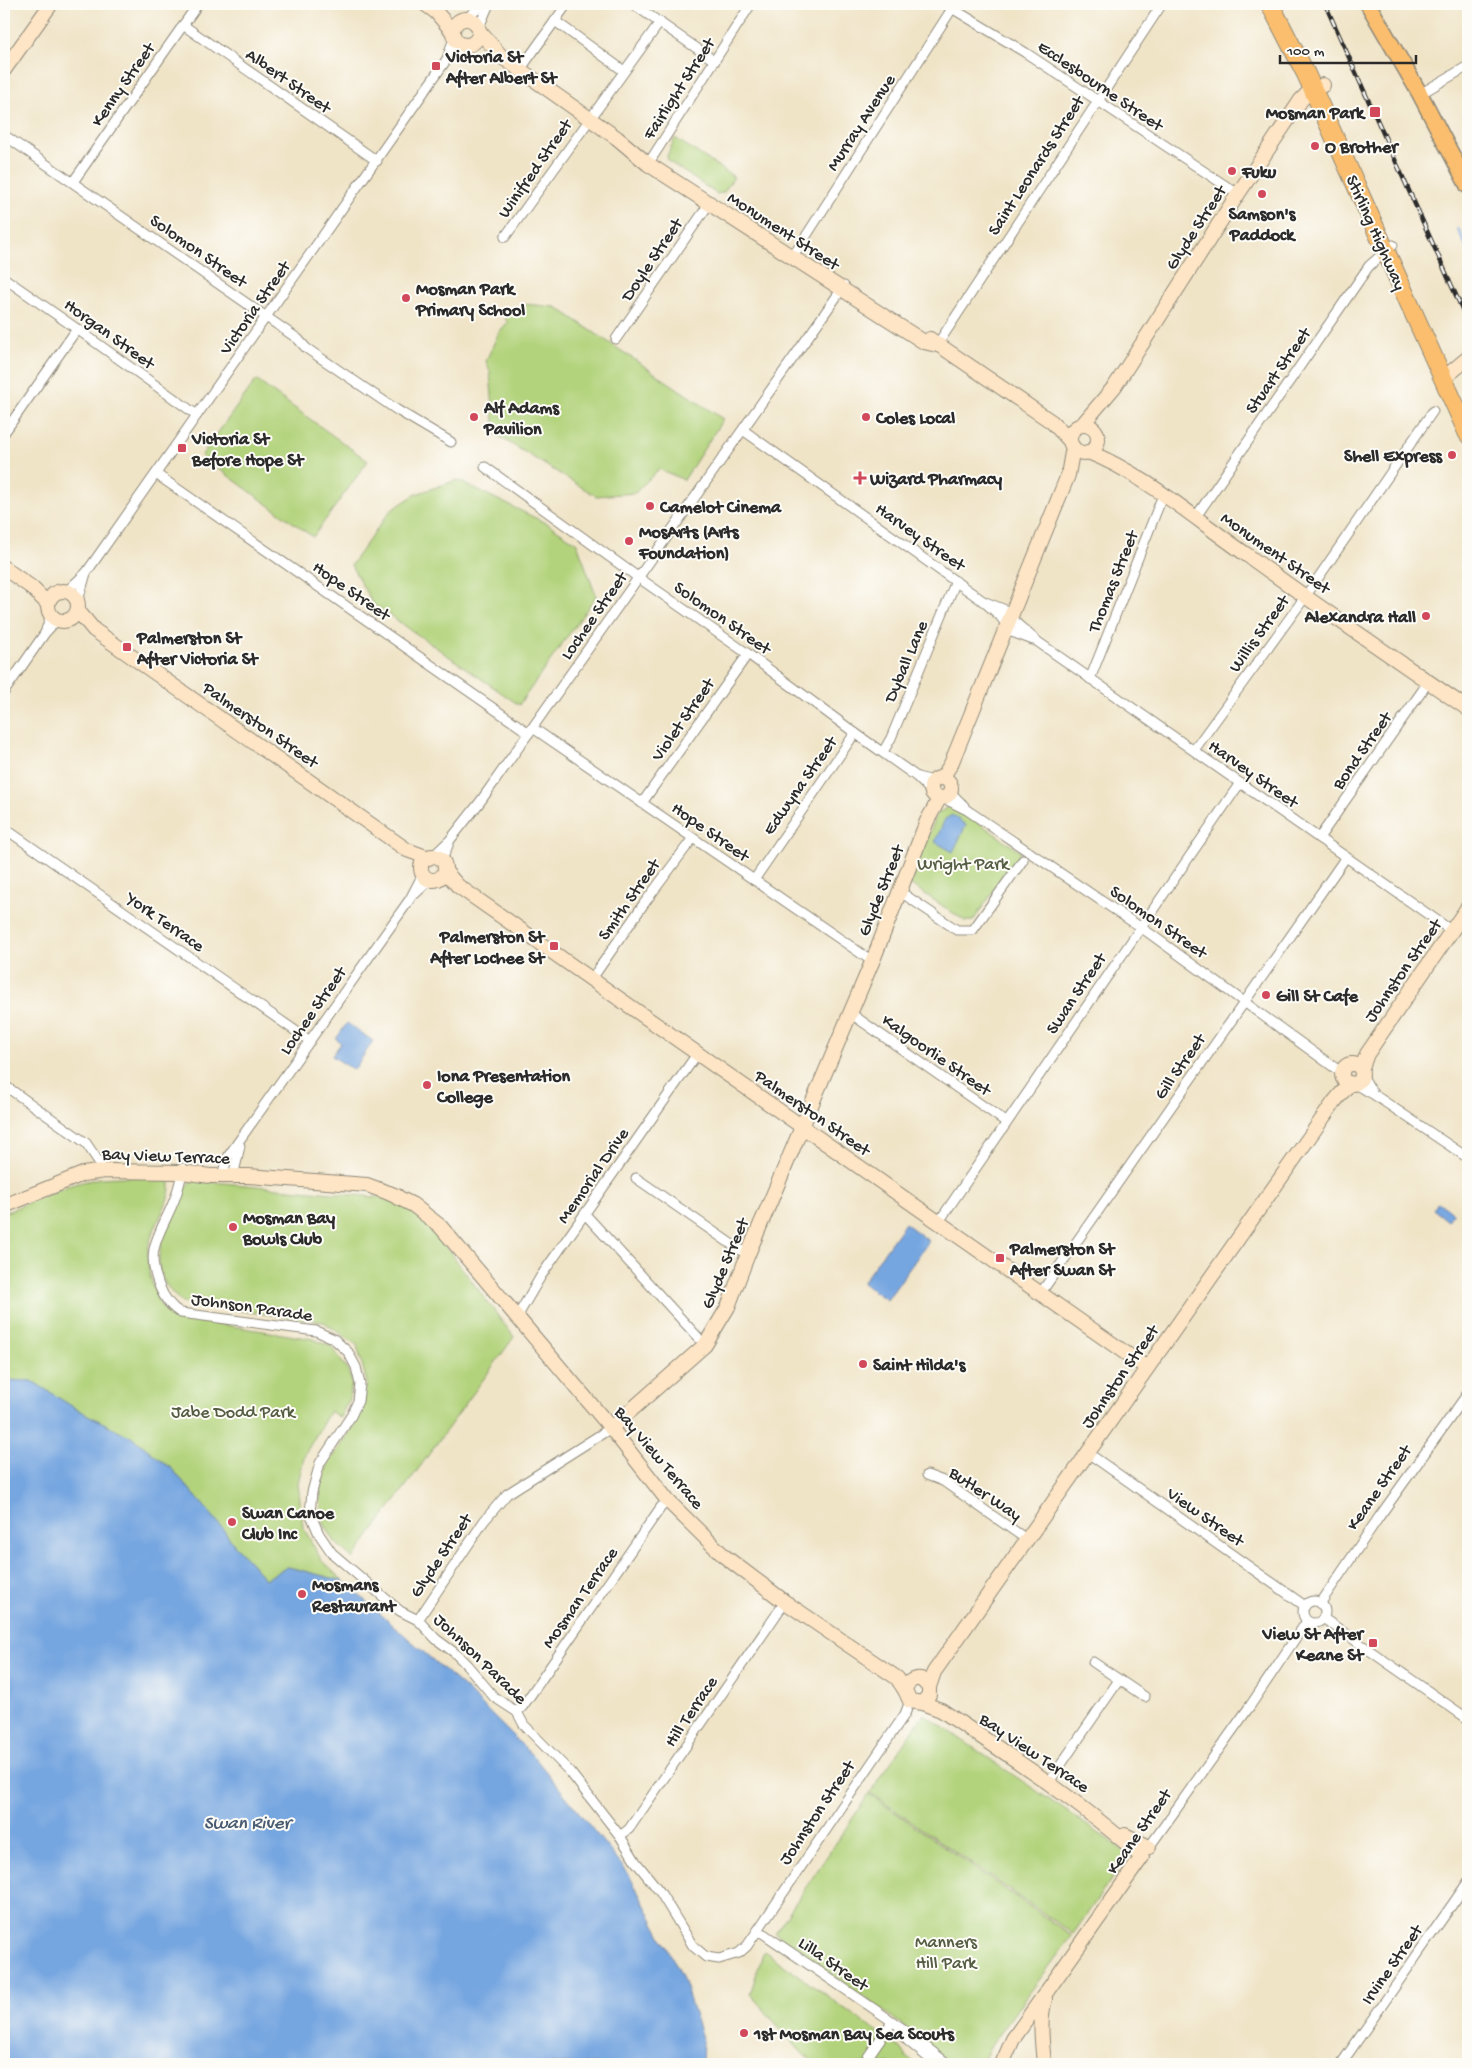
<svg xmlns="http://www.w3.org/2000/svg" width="1472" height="2068" font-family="'Gochi Hand',sans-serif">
<rect width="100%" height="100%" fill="#fdfcf7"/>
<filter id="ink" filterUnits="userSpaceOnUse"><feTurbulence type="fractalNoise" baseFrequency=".02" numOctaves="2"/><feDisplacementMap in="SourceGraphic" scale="10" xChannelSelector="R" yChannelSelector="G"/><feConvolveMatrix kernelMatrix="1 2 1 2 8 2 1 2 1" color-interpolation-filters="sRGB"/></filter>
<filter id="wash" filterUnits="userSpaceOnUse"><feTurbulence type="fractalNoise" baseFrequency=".0096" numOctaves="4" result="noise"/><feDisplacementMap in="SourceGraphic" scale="20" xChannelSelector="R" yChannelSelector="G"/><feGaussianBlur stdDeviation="1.12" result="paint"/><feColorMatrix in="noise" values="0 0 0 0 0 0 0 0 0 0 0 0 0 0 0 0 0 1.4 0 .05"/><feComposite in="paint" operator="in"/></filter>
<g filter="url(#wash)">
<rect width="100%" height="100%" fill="#f0e4c7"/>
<g fill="#b2d37b" stroke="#6e7f53">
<path d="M 675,138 L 734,177 L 724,192 L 717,194 L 668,161 L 667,156 Z"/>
<path d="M 524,304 L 556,307 L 723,419 L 684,480 L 659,469 L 635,493 L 596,496 L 495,434 L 490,372 L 486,361 L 499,332 L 508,322 L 505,319 L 513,307 L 518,310 Z"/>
<path d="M 256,380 L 368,461 L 313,537 L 201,456 Z"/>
<path d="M 457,480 L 548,524 L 577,543 L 596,596 L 519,705 L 372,603 L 351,565 L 390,511 L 416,494 Z"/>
<path d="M 949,806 L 959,809 L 1021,852 L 973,921 L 965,921 L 910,884 L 937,814 Z"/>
<path d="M 168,1175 C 178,1197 149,1228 148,1252 C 147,1264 150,1279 155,1291 C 159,1303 162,1311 175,1317 L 313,1339 L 331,1346 L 349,1372 L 352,1384 L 349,1399 L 340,1418 L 330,1411 L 305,1454 L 298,1483 L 303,1527 L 322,1561 L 343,1581 L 288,1567 L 265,1579 L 235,1546 L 217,1521 L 172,1469 L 133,1438 L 78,1410 L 32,1381 L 4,1380 L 4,1213 L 70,1185 L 100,1178 Z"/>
<path d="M 191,1180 L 397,1199 L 419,1211 L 514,1337 L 353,1559 L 335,1542 L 323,1522 L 319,1492 L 328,1464 L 359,1419 L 367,1383 L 357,1345 L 324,1322 L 182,1303 C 174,1295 165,1286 161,1275 C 152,1245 176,1204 191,1180 Z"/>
<path d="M 924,1714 L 1129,1854 L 1073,1934 L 870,1793 Z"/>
<path d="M 869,1794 L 1072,1936 L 995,2039 L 981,2064 L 952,2064 L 897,2021 L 775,1933 Z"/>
<path d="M 764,1951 L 900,2048 L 906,2057 L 915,2064 L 816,2064 L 803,2054 L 750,1994 Z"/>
</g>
<g fill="#76a6e0" stroke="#506886">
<path d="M 952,815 L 966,825 L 953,852 L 935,842 L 945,819 Z"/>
<path d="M 347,1023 L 373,1041 L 354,1070 L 332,1056 L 341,1043 L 336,1039 Z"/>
<path d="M 1438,1202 L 1453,1213 L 1448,1221 L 1433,1209 Z"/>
<path d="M 905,1223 L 929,1241 L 887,1300 L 862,1283 Z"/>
<path d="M 4,1380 L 32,1381 L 78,1410 L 133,1438 L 172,1469 L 217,1521 L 235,1546 L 265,1579 L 288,1567 L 343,1581 L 468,1691 L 535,1758 L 628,1873 L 682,1976 L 703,2041 L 702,2064 L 4,2064 Z"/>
</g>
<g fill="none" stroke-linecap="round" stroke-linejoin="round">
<path stroke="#76a6e0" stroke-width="2.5" d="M 1458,229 L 1468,250"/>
</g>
</g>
<g filter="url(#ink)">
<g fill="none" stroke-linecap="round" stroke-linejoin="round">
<defs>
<g id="street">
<path d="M 633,4 L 715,61"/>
<path d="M 945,4 L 1026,53 L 1238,194"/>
<path d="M 467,18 L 483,4"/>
<path d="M 555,21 L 624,71"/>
<path d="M 183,25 L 377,161"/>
<path d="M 479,27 L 489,4"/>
<path d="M 447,59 L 454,38"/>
<path d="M 520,70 L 567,4"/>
<path d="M 1420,94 L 1468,66"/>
<path d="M 4,135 L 298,339 L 306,348 L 397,410 L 451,442"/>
<path d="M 648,164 L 751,4"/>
<path d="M 73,182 L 198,4"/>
<path d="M 505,237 L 660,22"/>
<path d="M 792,258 L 955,4"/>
<path d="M 4,278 L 77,329 L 197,415"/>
<path d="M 616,339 L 711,201"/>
<path d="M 937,345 L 1162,4"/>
<path d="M 743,430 L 983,601 L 1000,616 L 1012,632 L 1033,640"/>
<path d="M 4,433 L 77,329"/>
<path d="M 485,467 L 639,578 L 748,654 L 855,733 L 917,777 L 930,790"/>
<path d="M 156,474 L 529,733"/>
<path d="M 1195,518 L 1369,266 L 1393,245"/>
<path d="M 67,591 L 86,573 L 447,59 L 464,45"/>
<path d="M 78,601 L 86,573"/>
<path d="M 983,601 L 1008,611 L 1017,624 L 1038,642 L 1452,931"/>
<path d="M 46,630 L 51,615"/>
<path d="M 1090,679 L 1163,495"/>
<path d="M 4,692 L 45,633 L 57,620"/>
<path d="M 533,728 L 872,961"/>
<path d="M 1194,750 L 1305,597 L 1433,411"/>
<path d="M 883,752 L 891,738 L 956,581"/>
<path d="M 917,777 L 934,781"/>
<path d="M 950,792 L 964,806"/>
<path d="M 943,798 L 967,810 L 1149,933 L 1342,1073"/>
<path d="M 642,803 L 748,654"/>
<path d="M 4,828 L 310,1041"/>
<path d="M 1319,838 L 1429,681"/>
<path d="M 432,857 L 450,840 L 480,802 L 844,286"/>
<path d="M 442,860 L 449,843"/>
<path d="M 754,880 L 855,733"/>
<path d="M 899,891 L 957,930 L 973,930 L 1023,860"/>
<path d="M 415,894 L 430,880"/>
<path d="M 591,980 L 643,905 L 693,838"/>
<path d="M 850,1013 L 1006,1122"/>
<path d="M 1362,1075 L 1372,1092"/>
<path d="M 1354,1084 L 1373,1094 L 1468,1158"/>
<path d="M 4,1085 L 86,1143 L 105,1171"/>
<path d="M 183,1168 C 181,1178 179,1188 175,1198 C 169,1215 158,1231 154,1249 C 150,1270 162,1303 181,1313 L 316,1331 L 334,1339 L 348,1352 L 356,1367 L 360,1384 L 358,1401 L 351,1416 L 320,1463 L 312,1492 L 310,1513 L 319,1534 L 332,1553 L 400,1611 L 418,1620 L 436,1639 L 455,1653 L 467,1665 L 494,1697 L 517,1712 L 524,1725 L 570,1772 L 620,1836 L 636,1862 L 660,1892 L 693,1946 L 706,1957 L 719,1959 L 739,1953 L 747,1946 L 905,1714 L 910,1701"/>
<path d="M 221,1177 L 229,1155 L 410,899 L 423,874"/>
<path d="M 233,1177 L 240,1146"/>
<path d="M 636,1178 L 734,1246 L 748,1254"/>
<path d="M 585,1214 L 705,1345"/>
<path d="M 938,1223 L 1240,783"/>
<path d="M 1040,1294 L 1346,857"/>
<path d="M 517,1317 L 541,1276 L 697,1054"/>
<path d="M 1088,1453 L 1305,1606"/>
<path d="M 927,1475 L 943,1481 L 1026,1539"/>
<circle cx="1314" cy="1612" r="11"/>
<path d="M 1320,1604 L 1379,1517 L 1468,1393"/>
<path d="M 1323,1618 L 1468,1719"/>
<path d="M 418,1620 L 484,1521 L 507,1494 L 611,1428"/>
<path d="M 1093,1662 L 1145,1697"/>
<path d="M 517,1712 L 523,1706 L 661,1507 L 668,1501"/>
<path d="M 1049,1782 L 1119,1680"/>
<path d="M 620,1836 L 629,1829 L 785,1602"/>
<path d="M 1147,1850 L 1250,1706 L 1307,1621"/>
<path d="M 758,1930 L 902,2028 L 948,2064"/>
<path d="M 899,2031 L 908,2041 L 936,2064"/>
<path d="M 863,2064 L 892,2022"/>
<path d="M 1341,2064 L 1468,1882"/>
</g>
<g id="secondary">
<path d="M 425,4 L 436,12 L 453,32"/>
<circle cx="466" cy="32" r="13"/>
<path d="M 479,31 L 502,57 L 617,138 L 648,164 L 924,342 L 937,345"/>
<path d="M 4,70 L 51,4"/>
<path d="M 930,339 L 1052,422 L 1070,441"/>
<path d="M 1444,378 L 1468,358"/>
<path d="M 1082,425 L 1115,386 L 1238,194 L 1301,100 L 1309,92 L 1323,85"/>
<circle cx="1084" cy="439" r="14"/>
<path d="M 1088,452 C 1143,473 1198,521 1247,555 C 1320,608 1394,658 1468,709"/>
<path d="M 4,568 L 31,587 L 48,604"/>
<circle cx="63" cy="606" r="15"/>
<path d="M 78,611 L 94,630 L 407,850 L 429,858"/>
<circle cx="941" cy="788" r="10"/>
<path d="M 942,778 L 951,764 L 1068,475 L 1073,447"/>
<circle cx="433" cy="868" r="12"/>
<path d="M 445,871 L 458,886 L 1147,1368"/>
<circle cx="1352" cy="1074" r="10"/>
<path d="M 1361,1070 L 1367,1054 L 1468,907"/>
<path d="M 389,1193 L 413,1205 L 440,1226 L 611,1428 L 668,1501 L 724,1556 L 785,1602 L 897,1678 L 905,1690"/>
<path d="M 4,1206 L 83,1174 L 105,1171 L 182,1172 L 210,1176 L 248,1176 L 367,1185 L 397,1196"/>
<path d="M 611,1428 L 705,1345 L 728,1307 L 748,1254 L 875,955 L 927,821 L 939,799"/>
<path d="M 929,1687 L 934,1672 L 1334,1102 L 1350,1083"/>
<path d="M 922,1703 L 929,1695 L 929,1687 L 921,1679 C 913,1678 907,1682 905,1690 L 910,1701 L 922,1703 L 941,1710 C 1010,1756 1080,1801 1142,1857 L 1013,2039 L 1002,2064"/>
<path d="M 1125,1835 L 1149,1847"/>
<path d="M 1044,2064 C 1042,2042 1039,2021 1045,1999"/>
</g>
<path id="primary" d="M 1368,4 L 1420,94 L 1468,186"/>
<path id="highway" d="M 1270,4 L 1306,74 L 1468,434"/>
</defs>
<use href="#street" stroke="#8e8879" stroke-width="11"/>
<use href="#secondary" stroke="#8e8879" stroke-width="16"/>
<use href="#primary" stroke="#8e8879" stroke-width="18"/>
<use href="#highway" stroke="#8e8879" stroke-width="20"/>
<use href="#street" stroke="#fff" stroke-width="9"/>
<use href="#secondary" stroke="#fde5c5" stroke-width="14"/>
<use href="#primary" stroke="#fabe6e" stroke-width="15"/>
<use href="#highway" stroke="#fabe6e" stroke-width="18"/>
<defs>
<path id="rail" d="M 1325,4 L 1468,322"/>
</defs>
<use href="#rail" stroke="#2b2b2b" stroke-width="4.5"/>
<use href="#rail" stroke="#fdfcf7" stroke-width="2.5" stroke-dasharray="8" stroke-linecap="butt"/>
</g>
</g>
<g fill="#d1495b" stroke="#fdfcf7" stroke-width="2">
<rect x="431" y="61" width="10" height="10" rx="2.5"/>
<rect x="1369" y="106" width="12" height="12" rx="2.5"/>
<circle cx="1315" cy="146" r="5"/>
<circle cx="1232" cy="171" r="5"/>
<circle cx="1262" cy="194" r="5"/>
<circle cx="406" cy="298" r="5"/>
<circle cx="474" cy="417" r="5"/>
<circle cx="866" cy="417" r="5"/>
<rect x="177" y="443" width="10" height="10" rx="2.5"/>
<circle cx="1452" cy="455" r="5"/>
<path d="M857.5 470.5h5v5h5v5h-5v5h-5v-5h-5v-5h5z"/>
<circle cx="650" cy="506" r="5"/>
<circle cx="629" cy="541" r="5"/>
<circle cx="1426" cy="616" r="5"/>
<rect x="122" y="642" width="10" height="10" rx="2.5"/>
<rect x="549" y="941" width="10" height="10" rx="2.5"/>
<circle cx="1266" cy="995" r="5"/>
<circle cx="427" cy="1085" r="5"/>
<circle cx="233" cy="1227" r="5"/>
<rect x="995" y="1253" width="10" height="10" rx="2.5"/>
<circle cx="863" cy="1364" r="5"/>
<circle cx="232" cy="1522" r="5"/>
<circle cx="302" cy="1594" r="5"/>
<rect x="1368" y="1638" width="10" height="10" rx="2.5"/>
<circle cx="744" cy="2033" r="5"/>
</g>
<g text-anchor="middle" stroke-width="4" stroke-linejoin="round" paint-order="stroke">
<g font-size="18" font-weight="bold" fill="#2b2b2b" stroke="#fdfcf7" text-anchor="start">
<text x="446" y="62">Victoria St<tspan x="446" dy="21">After Albert St</tspan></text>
<text x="1364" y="118" text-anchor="end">Mosman Park</text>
<text x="1325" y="152">O Brother</text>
<text x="1242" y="177">Fuku</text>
<text x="1262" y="219" text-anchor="middle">Samson's<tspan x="1262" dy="21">Paddock</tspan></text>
<text x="416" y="294">Mosman Park<tspan x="416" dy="21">Primary School</tspan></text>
<text x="484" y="413">Alf Adams<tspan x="484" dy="21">Pavilion</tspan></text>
<text x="876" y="423">Coles Local</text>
<text x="192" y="444">Victoria St<tspan x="192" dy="21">Before Hope St</tspan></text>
<text x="1442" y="461" text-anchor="end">Shell Express</text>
<text x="870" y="484">Wizard Pharmacy</text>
<text x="660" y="512">Camelot Cinema</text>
<text x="639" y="537">MosArts (Arts<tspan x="639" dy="21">Foundation)</tspan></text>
<text x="1416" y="622" text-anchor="end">Alexandra Hall</text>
<text x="137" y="643">Palmerston St<tspan x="137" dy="21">After Victoria St</tspan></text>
<text x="544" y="942" text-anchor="end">Palmerston St<tspan x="544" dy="21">After Lochee St</tspan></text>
<text x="1276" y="1001">Gill St Cafe</text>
<text x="437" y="1081">Iona Presentation<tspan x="437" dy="21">College</tspan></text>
<text x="243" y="1223">Mosman Bay<tspan x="243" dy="21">Bowls Club</tspan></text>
<text x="1010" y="1254">Palmerston St<tspan x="1010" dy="21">After Swan St</tspan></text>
<text x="873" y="1370">Saint Hilda's</text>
<text x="242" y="1518">Swan Canoe<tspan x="242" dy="21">Club Inc</tspan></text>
<text x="312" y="1590">Mosmans<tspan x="312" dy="21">Restaurant</tspan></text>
<text x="1363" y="1639" text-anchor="end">View St After<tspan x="1363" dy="21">Keane St</tspan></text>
<text x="754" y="2039">1st Mosman Bay Sea Scouts</text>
</g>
<g font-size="18" fill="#2b2b2b" stroke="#fdfcf7">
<text transform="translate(289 80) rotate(35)" y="6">Albert Street</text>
<text transform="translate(122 84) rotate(-55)" y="6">Kenny Street</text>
<text transform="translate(1101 85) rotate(34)" y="6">Ecclesbourne Street</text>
<text transform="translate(678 88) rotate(-57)" y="6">Fairlight Street</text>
<text transform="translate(860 122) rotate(-57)" y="6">Murray Avenue</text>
<text transform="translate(1035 165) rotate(-57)" y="6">Saint Leonards Street</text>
<text transform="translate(534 168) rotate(-55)" y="6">Winifred Street</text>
<text transform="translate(1195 227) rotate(-57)" y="6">Glyde Street</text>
<text transform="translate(784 230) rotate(33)" y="6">Monument Street</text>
<text transform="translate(1377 232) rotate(66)" y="6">Stirling Highway</text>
<text transform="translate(199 250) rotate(35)" y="6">Solomon Street</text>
<text transform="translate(651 259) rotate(-56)" y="6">Doyle Street</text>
<text transform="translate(254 307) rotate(-55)" y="6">Victoria Street</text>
<text transform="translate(110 333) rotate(36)" y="6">Horgan Street</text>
<text transform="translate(1277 370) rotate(-55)" y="6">Stuart Street</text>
<text transform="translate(921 536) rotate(35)" y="6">Harvey Street</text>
<text transform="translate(1276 552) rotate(35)" y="6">Monument Street</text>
<text transform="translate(1112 581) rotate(-68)" y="6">Thomas Street</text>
<text transform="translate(352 590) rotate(35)" y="6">Hope Street</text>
<text transform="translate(593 615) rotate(-55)" y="6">Lochee Street</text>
<text transform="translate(723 617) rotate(35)" y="6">Solomon Street</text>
<text transform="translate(1258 633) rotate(-54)" y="6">Willis Street</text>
<text transform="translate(905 661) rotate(-67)" y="6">Dyball Lane</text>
<text transform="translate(682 719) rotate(-55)" y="6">Violet Street</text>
<text transform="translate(261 724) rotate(35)" y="6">Palmerston Street</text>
<text transform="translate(1361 750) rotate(-55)" y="6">Bond Street</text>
<text transform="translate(1254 773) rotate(35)" y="6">Harvey Street</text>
<text transform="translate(799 785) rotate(-55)" y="6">Edwyna Street</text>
<text transform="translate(711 831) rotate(35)" y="6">Hope Street</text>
<text transform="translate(880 890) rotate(-68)" y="6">Glyde Street</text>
<text transform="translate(628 899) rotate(-55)" y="6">Smith Street</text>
<text transform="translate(166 921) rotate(35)" y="6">York Terrace</text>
<text transform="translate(1159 921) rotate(35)" y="6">Solomon Street</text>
<text transform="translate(1402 970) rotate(-55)" y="6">Johnston Street</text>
<text transform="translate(1075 993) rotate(-56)" y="6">Swan Street</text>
<text transform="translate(312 1010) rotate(-55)" y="6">Lochee Street</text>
<text transform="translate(937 1054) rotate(35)" y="6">Kalgoorlie Street</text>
<text transform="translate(1179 1066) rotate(-55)" y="6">Gill Street</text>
<text transform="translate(813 1112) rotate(35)" y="6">Palmerston Street</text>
<text transform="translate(166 1155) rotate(2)" y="6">Bay View Terrace</text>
<text transform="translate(592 1175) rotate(-55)" y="6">Memorial Drive</text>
<text transform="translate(724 1263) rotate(-67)" y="6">Glyde Street</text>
<text transform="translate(252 1306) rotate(8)" y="6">Johnson Parade</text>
<text transform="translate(1119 1376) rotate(-55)" y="6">Johnston Street</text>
<text transform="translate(660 1457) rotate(50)" y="6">Bay View Terrace</text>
<text transform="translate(1378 1487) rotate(-55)" y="6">Keane Street</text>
<text transform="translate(986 1493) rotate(34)" y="6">Butler Way</text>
<text transform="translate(1206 1516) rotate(35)" y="6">View Street</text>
<text transform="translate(440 1555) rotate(-56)" y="6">Glyde Street</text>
<text transform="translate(579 1597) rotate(-55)" y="6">Mosman Terrace</text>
<text transform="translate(481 1658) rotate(44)" y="6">Johnson Parade</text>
<text transform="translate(690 1711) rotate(-56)" y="6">Hill Terrace</text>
<text transform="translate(1035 1752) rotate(34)" y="6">Bay View Terrace</text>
<text transform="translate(816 1812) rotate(-56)" y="6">Johnston Street</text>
<text transform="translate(1138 1831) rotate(-55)" y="6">Keane Street</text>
<text transform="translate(834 1963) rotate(35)" y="6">Lilla Street</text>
<text transform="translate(1391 1964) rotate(-55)" y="6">Irvine Street</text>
</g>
<g font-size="18" fill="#545d43" stroke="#fdfcf7">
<text x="963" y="869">Wright Park</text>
<text x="233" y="1417">Jabe Dodd Park</text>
<text x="946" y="1947">Manners<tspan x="946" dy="21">Hill Park</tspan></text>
</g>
<g font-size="19" font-style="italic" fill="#495c73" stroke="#fdfcf7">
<text x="247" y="1828">Swan River</text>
</g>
</g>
<rect width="1472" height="2068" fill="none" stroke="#fdfcf7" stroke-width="20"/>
<path d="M1280 55v8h136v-8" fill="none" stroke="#2b2b2b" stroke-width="2.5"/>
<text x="1287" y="55" font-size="15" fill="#2b2b2b" stroke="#fdfcf7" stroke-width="4" paint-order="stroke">100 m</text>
</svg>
